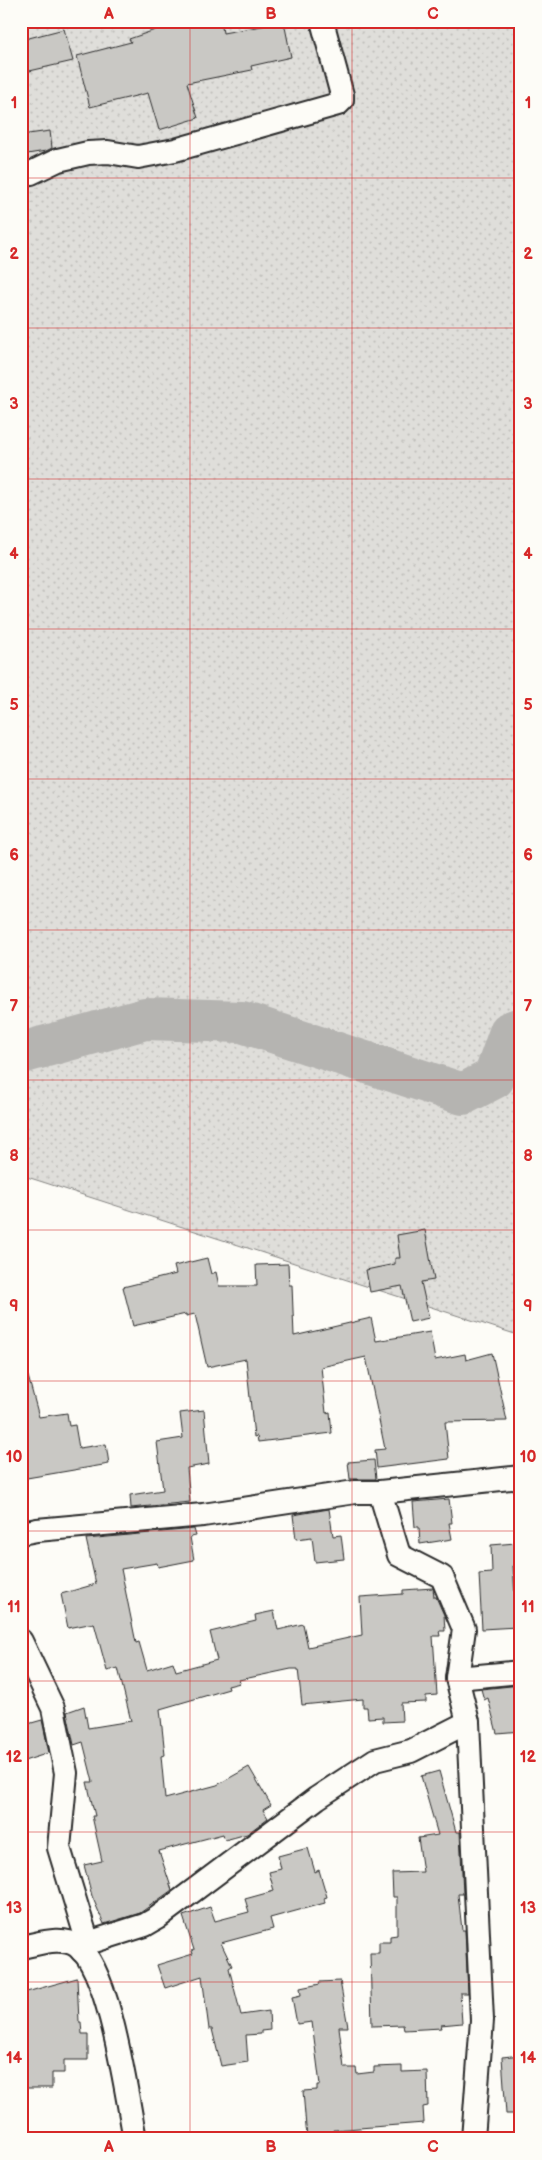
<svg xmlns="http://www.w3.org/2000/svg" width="542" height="2160" font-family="'Balsamiq Sans',sans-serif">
<defs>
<pattern id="grass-dots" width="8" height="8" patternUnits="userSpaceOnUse" patternTransform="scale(1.25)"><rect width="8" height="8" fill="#dfdeda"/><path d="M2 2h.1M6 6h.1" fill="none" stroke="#c0bfbb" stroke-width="1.8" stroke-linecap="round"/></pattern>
</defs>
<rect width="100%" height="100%" fill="#fdfcf7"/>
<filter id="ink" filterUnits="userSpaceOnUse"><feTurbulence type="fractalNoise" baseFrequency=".02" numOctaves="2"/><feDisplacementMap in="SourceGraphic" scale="10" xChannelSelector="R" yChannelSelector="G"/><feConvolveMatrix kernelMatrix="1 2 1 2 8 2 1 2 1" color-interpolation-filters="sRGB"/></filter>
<g filter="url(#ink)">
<path fill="url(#grass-dots)" stroke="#858482" d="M 21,21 L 521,21 L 521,1336 L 21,1175 Z"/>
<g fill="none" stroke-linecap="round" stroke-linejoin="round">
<path stroke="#b5b4b1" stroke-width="42" d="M 21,1053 L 145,1019 L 242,1022 L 463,1094 L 494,1078 L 510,1032 L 521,1028"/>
</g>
<g fill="#c9c8c4" stroke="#2b2b2b">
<path d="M 181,21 L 221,21 L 223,33 L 284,22 L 291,57 L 251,66 L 252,70 L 187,83 L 198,118 L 159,130 L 148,93 L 90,107 L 77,56 L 131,42 L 129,39 Z"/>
<path d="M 64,29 L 73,61 L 21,73 L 21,40 Z"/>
<path d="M 50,131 L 52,148 L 46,151 L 21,155 L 21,135 Z"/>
<path d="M 425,1230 L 434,1280 L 421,1282 L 429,1318 L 410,1322 L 402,1286 L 370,1292 L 366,1270 L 395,1264 L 395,1258 L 400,1258 L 397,1235 Z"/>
<path d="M 207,1258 L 211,1274 L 216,1272 L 219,1286 L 257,1286 L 256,1265 L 288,1264 L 289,1285 L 292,1285 L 294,1336 L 371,1318 L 376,1341 L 430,1332 L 435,1360 L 465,1354 L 466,1360 L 492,1353 L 507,1421 L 445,1422 L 449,1459 L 377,1468 L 375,1450 L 385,1449 L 366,1357 L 321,1367 L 326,1413 L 330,1412 L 332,1433 L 258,1442 L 257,1436 L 254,1437 L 246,1359 L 207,1367 L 195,1314 L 186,1316 L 186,1314 L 133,1326 L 123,1287 L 176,1274 L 174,1266 Z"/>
<path d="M 21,1376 L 28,1376 L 39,1417 L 67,1413 L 69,1426 L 75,1425 L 79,1448 L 106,1444 L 109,1464 L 21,1479 Z"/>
<path d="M 204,1410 L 209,1464 L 187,1468 L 190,1502 L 131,1508 L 130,1495 L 163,1490 L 157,1442 L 183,1438 L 180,1413 Z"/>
<path d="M 374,1460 L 376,1479 L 350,1479 L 348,1462 Z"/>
<path d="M 449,1499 L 452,1523 L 449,1523 L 452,1539 L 420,1544 L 419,1527 L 415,1527 L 413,1502 Z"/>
<path d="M 329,1509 L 333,1536 L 341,1535 L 344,1559 L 315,1562 L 312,1537 L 296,1539 L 293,1515 Z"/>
<path d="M 194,1529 L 196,1536 L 190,1537 L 194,1560 L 158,1567 L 157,1563 L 121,1569 L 136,1643 L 139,1642 L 147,1670 L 173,1662 L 176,1671 L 217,1660 L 210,1632 L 256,1621 L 255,1615 L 274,1611 L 278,1630 L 303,1624 L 308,1647 L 362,1635 L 360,1597 L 403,1594 L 403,1590 L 433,1588 L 434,1597 L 436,1597 L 444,1615 L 445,1631 L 439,1631 L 440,1636 L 433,1636 L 437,1695 L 426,1696 L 426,1702 L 401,1703 L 402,1721 L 383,1722 L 383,1717 L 368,1718 L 367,1707 L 363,1707 L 363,1699 L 302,1705 L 298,1669 L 291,1669 L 239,1680 L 240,1683 L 228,1686 L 229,1689 L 160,1709 L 165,1755 L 161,1756 L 165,1799 L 217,1785 L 249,1767 L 271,1805 L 263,1810 L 268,1818 L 247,1834 L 225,1840 L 223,1834 L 159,1851 L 172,1890 L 140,1913 L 104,1924 L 92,1896 L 84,1865 L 102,1861 L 92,1816 L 95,1816 L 87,1782 L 93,1782 L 83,1742 L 74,1745 L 67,1712 L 84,1706 L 88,1728 L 131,1721 L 118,1668 L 107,1671 L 94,1623 L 68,1628 L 61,1594 L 96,1584 L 86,1539 Z"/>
<path d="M 516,1543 L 517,1566 L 513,1566 L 517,1627 L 482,1629 L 479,1574 L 492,1573 L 491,1545 Z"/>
<path d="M 521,1685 L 521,1731 L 497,1733 L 488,1698 L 484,1700 L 481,1689 Z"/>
<path d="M 42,1720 L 49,1753 L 21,1762 L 21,1726 Z"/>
<path d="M 439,1771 L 456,1832 L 460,1832 L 463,1894 L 458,1894 L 462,1930 L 465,1930 L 468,1993 L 460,1993 L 462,2023 L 441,2025 L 442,2028 L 404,2030 L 403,2025 L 372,2026 L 370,1953 L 379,1953 L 379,1942 L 390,1942 L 390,1936 L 397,1935 L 397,1897 L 393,1897 L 392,1873 L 423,1872 L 418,1838 L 438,1835 L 421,1776 Z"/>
<path d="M 308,1848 L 315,1872 L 319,1870 L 327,1897 L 324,1898 L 325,1903 L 270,1918 L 273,1929 L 221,1943 L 232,1966 L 229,1968 L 241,2015 L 269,2011 L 270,2030 L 261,2031 L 261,2034 L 246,2035 L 248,2062 L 221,2066 L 212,2029 L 209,2029 L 202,1976 L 165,1988 L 157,1965 L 193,1954 L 192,1951 L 194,1950 L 183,1916 L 210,1907 L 215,1921 L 249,1912 L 245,1899 L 274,1891 L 269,1872 L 281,1869 L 278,1856 Z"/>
<path d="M 77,1978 L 79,2022 L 81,2022 L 82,2034 L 88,2034 L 88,2060 L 64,2060 L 64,2073 L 52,2073 L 52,2088 L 21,2088 L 21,2020 L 24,2020 L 23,1993 Z"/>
<path d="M 340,1981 L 348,2027 L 339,2027 L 344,2068 L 356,2068 L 357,2074 L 374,2072 L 374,2067 L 402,2066 L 402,2072 L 427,2071 L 428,2106 L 423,2107 L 424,2123 L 333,2130 L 333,2133 L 325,2134 L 326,2139 L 307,2139 L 303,2091 L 317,2090 L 317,2085 L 320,2085 L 312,2022 L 297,2024 L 292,1997 L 301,1995 L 300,1988 L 320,1984 L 319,1982 Z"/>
<path d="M 521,2055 L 521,2114 L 506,2114 L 502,2057 Z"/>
</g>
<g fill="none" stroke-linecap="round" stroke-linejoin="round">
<defs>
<g id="minor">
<path d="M 21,174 L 31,173 L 58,160 L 88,153 L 108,152 L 138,157 L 175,150 L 338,104 L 342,100 L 342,95 L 322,21"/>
<path d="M 380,1492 L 399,1555 L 442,1577 L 464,1629 L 457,1678 L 468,1722 L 482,2020 L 473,2139"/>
<path d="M 21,1533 L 37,1530 L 203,1515 L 355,1492 L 380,1492 L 521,1477"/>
<path d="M 21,1641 L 53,1708 L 66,1773 L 59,1848 L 88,1943"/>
<path d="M 457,1678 L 521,1672"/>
<path d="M 21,1947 C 38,1944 62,1935 77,1946 C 110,1969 127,2098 135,2139"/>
<path d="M 82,1951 L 88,1943 L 145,1925 L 157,1918 L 317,1798 L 375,1760 L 411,1751 L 468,1722"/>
</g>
</defs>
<use href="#minor" stroke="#2b2b2b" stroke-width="26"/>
<use href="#minor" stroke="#fdfcf7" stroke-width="22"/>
</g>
</g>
<path fill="none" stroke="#d62828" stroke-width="1" stroke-opacity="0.55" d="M 190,21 L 190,2139M 352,21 L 352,2139M 21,178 L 521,178M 21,328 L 521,328M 21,479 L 521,479M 21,629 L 521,629M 21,779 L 521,779M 21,930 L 521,930M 21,1080 L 521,1080M 21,1230 L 521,1230M 21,1381 L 521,1381M 21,1531 L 521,1531M 21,1681 L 521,1681M 21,1832 L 521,1832M 21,1982 L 521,1982"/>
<rect width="542" height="2160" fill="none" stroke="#fdfcf7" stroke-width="55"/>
<rect x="28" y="28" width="486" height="2104" fill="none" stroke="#d62828" stroke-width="2"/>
<g font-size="16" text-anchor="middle" font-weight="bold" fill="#d62828">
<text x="109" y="19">A</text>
<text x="271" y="19">B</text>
<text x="433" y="19">C</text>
<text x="14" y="108">1</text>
<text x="528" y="108">1</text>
<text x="14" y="259">2</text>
<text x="528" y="259">2</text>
<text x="14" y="409">3</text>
<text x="528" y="409">3</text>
<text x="14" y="559">4</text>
<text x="528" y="559">4</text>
<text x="14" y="710">5</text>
<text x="528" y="710">5</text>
<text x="14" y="860">6</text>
<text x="528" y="860">6</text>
<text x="14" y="1011">7</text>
<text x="528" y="1011">7</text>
<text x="14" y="1161">8</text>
<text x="528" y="1161">8</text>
<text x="14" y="1311">9</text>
<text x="528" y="1311">9</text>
<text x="14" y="1462">10</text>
<text x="528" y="1462">10</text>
<text x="14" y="1612">11</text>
<text x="528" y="1612">11</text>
<text x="14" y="1762">12</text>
<text x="528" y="1762">12</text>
<text x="14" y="1913">13</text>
<text x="528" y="1913">13</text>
<text x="14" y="2063">14</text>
<text x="528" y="2063">14</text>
<text x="109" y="2152">A</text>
<text x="271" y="2152">B</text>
<text x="433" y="2152">C</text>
</g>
</svg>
